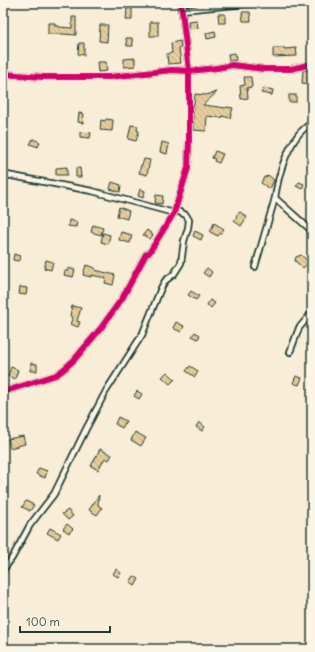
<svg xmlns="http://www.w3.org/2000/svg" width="315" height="652" font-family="Delius,sans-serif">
<defs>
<pattern id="building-back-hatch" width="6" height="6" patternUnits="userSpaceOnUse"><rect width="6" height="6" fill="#e7cd9c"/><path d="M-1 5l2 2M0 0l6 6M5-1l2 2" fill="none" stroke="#c6b187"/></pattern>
</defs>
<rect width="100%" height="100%" fill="#f8edd6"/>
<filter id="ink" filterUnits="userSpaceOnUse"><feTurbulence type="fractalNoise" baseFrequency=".025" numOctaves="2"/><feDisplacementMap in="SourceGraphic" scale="8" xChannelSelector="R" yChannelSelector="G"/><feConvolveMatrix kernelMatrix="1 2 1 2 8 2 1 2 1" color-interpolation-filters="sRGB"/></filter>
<g filter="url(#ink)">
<g fill="url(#building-back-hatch)" stroke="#1f3d34">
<path d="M 127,8 L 132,8 L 132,20 L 126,20 Z"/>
<path d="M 242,12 L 250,12 L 251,21 L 243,21 Z"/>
<path d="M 218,14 L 225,14 L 225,23 L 219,23 Z"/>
<path d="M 72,17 L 76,17 L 76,35 L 63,34 L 48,34 L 48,23 L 55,23 L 55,26 L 59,26 L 59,27 L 72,28 Z"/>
<path d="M 197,20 L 198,28 L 189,29 L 188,21 Z"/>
<rect x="150" y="22" width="8" height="14"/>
<path d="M 100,25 L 108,25 L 107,42 L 99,41 Z"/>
<path d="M 215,31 L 216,37 L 207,39 L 206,33 Z"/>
<path d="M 126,38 L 132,38 L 133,46 L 127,46 Z"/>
<path d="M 180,41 L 181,48 L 179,48 L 181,63 L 168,64 L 167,54 L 172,53 L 171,43 Z"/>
<path d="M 79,43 L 84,43 L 84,55 L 78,54 Z"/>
<path d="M 273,48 L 285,48 L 285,49 L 296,48 L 297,56 L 273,57 Z"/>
<path d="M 235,53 L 236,60 L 229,61 L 228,54 Z"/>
<path d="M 135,58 L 135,66 L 124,67 L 124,59 Z"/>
<path d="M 97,62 L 106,62 L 107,71 L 98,72 Z"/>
<path d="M 305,70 L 309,71 L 308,84 L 302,83 L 303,70 Z"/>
<path d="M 244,77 L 251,77 L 252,87 L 247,88 L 248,98 L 241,99 L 240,86 L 245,85 Z"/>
<path d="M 264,88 L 273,90 L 272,95 L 261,93 Z"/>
<path d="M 217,92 L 203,105 L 226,108 L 227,107 L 233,108 L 230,118 L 222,116 L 222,118 L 207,116 L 206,131 L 193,130 L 193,104 L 194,104 L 195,94 L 206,95 Z"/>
<rect x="289" y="95" width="7" height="7"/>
<path d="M 79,113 L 84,114 L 83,123 L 78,122 Z"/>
<path d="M 106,119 L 113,120 L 112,131 L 100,130 L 101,120 L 105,121 Z"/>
<path d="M 131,125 L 138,126 L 137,130 L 139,131 L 136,141 L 128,139 Z"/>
<path d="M 80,132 L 91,133 L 90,138 L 80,137 Z"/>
<path d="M 33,139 L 40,142 L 38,147 L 30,144 Z"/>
<path d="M 162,142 L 169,144 L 167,154 L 160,152 Z"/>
<path d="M 215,151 L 223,154 L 219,163 L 214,161 L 215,159 L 212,158 Z"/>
<path d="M 144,159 L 150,160 L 147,175 L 139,173 L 141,165 L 142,165 Z"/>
<path d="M 67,167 L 67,175 L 56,175 L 56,168 Z"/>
<path d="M 76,168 L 80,168 L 81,177 L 76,177 Z"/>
<path d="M 268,175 L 274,180 L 270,189 L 261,183 L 264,177 L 266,177 Z"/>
<path d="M 112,182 L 121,185 L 120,192 L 110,189 Z"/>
<path d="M 299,182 L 304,184 L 302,189 L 296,186 Z"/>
<path d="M 140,189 L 145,191 L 143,198 L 138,196 Z"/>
<path d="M 156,195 L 163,196 L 162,204 L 155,203 Z"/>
<path d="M 119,207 L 129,211 L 127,219 L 117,216 Z"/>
<path d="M 240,212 L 247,217 L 241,226 L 234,221 L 236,218 L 237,214 Z"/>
<path d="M 69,220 L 77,222 L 76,227 L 68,226 Z"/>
<path d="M 214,223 L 224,229 L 218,236 L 210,232 Z"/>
<path d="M 93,225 L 103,228 L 101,235 L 91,232 Z"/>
<path d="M 147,230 L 153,235 L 150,239 L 143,235 Z"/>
<path d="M 195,231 L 203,235 L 201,240 L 193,236 Z"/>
<path d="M 121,232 L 132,235 L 130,243 L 119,240 Z"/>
<path d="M 103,233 L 110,235 L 108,244 L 101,242 Z"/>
<path d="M 14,254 L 20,256 L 19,261 L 13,260 Z"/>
<path d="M 301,255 L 309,262 L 303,268 L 295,261 L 296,257 Z"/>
<path d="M 46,260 L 53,262 L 51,270 L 44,268 Z"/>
<path d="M 86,265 L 95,268 L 95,270 L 115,275 L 113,285 L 105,283 L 106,278 L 91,275 L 91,277 L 83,275 Z"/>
<path d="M 68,268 L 75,270 L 73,277 L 64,275 L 65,271 L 68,271 Z"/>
<path d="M 207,268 L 212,272 L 209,277 L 203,273 Z"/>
<path d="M 20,287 L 27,288 L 26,295 L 19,294 Z"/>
<path d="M 191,291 L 199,296 L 196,300 L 188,295 Z"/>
<path d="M 210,300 L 215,303 L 211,308 L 207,305 Z"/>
<path d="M 72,306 L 81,308 L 77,321 L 80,322 L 78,327 L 70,324 L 73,317 L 70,316 Z"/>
<path d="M 176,322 L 184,326 L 181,332 L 173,328 Z"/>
<path d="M 195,332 L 200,335 L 198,339 L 192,336 Z"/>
<path d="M 31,363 L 37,364 L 37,371 L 30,371 Z"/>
<path d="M 190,366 L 198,371 L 195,377 L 186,371 Z"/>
<path d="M 11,367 L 18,370 L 15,379 L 8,376 Z"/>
<path d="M 167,372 L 175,379 L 170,384 L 162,377 Z"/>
<path d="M 296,376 L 302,378 L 299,385 L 293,383 Z"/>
<path d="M 137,391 L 142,394 L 139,399 L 134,396 Z"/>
<path d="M 118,417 L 126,421 L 122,428 L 115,424 Z"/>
<path d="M 199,422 L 205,427 L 202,431 L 196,427 Z"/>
<path d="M 135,432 L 146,438 L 141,446 L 131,440 Z"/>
<path d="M 23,436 L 25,444 L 10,448 L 8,439 Z"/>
<path d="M 100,449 L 112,455 L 109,460 L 105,458 L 98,470 L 91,466 Z"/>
<path d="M 39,468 L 47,471 L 45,478 L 36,474 Z"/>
<path d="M 99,495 L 98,505 L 102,508 L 97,515 L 89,510 Z"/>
<path d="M 26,501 L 34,505 L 30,511 L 22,507 Z"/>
<path d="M 68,510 L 73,516 L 68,520 L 62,514 Z"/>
<path d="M 67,524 L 73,529 L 69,533 L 63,529 Z"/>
<path d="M 50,528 L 61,534 L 58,539 L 47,533 Z"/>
<path d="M 116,569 L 121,573 L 118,577 L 113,574 Z"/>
<path d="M 134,576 L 139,579 L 135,586 L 130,582 Z"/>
</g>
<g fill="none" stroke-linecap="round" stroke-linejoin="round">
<defs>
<g id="street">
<path d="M 181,10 L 256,3"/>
<path d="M 3,74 L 43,77 L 110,77 L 172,70 L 189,71 L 217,68 L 232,65 L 264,69 L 291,69 L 312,64"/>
<path d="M 7,175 L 92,191 L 174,213"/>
<path d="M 275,198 L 312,231"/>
<path d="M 255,267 L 275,198 C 278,177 285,153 298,135 C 302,130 307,126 312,122"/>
<path d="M 290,352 L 299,328 L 310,315 L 312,314"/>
<path d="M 3,392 L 56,375 L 63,370 L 74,360 L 101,328 L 123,297 L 146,254 L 149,253 L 174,213 L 188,168 L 189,140 L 189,71 L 181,3"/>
<path d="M 3,570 L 12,558 L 30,525 L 54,494 L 86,429 L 106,391 L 142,335 L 161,288 L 165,281 L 174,274 L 181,263 L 184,241 L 188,228 L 189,220 L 186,215 L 175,210"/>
</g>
</defs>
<use href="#street" stroke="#1f3d34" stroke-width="8"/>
<use href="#street" stroke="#fcf5e5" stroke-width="4.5"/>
<defs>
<g id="cycleway">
<path d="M 3,74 L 43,77 L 110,77 L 172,70 L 189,71 L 217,68 L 232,65 L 264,69 L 291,69 L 312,64"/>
<path d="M 3,392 L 56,375 L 63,370 L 74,360 L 101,328 L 123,297 L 146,254 L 149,253 L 174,213 L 188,168 L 189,140 L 189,71 L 181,3"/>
</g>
</defs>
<use href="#cycleway" stroke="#fcf5e5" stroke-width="8"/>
<use href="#cycleway" stroke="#d6006c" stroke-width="6"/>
</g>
</g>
<rect width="315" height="652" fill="none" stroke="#fcf5e5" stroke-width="16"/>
<rect x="8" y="8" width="299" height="636" fill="none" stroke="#1f3d34" stroke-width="1.5" filter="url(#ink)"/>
<path d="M20 626v6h90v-6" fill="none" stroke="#1f3d34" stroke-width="2"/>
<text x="26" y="626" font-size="12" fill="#1f3d34" stroke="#fcf5e5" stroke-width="3" paint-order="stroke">100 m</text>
</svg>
